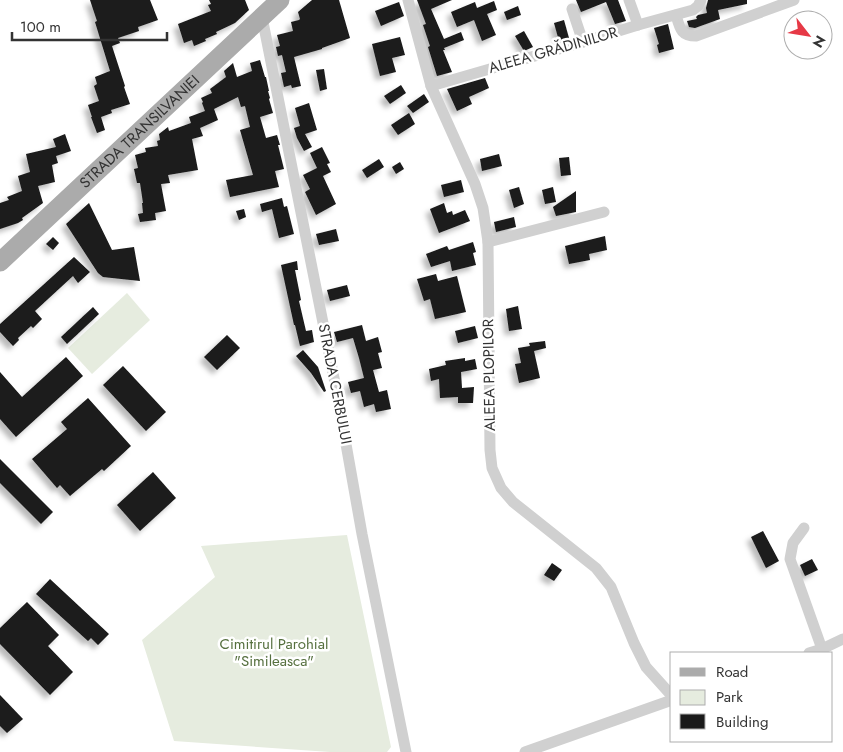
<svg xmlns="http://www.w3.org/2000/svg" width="843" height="752" font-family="Jost,sans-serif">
<defs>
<filter id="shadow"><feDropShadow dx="-4.5" dy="4.5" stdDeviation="2.5" flood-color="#0004"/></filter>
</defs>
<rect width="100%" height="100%" fill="#fff"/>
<g fill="#e6ecdf">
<path d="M 127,293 L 150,320 L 92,374 L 68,348 Z"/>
<path d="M 347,535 L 391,747 L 387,752 L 330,752 L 174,741 L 142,640 L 215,577 L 201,546 Z"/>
</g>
<g fill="#1a1a1a" filter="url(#shadow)">
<path d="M 90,0 L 150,0 L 158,20 L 138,27 L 139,31 L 118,38 L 120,43 L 112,46 L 125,86 L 124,87 L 130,104 L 111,110 L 112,113 L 101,117 L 105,130 L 97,133 L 91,117 L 92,117 L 88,105 L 99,101 L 94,86 L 97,84 L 95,77 L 110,71 L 95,22 L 97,21 Z"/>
<path d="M 209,0 L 245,0 L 249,10 L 235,23 L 216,32 L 217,34 L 205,39 L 206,41 L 194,46 L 192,40 L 184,43 L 178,24 L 211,11 L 208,5 L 211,4 Z"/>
<path d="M 312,0 L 339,0 L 350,38 L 322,48 L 322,49 L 294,57 L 301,86 L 292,88 L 291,85 L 284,87 L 281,73 L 286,72 L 282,55 L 278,56 L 276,47 L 280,46 L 277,35 L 293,31 L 291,22 L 299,20 L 300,19 L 298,12 Z"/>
<path d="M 417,0 L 452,0 L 431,9 L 444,39 L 461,32 L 464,40 L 444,48 L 445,50 L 443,50 L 452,72 L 437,76 L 428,47 L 430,46 L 423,25 L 426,24 Z"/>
<path d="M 576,0 L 618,0 L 626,21 L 615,24 L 606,2 L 581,12 Z"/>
<path d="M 708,0 L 747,0 L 747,4 L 718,10 L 720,19 L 695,28 L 689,27 L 687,21 L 697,19 L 696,17 L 698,15 L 707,13 L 706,8 Z"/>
<path d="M 494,1 L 497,10 L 487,14 L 496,35 L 482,41 L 474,20 L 457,27 L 451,12 L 475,2 L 477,8 Z"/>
<path d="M 399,2 L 404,16 L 381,26 L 375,11 Z"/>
<path d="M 518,6 L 521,15 L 507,20 L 504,12 Z"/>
<path d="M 564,20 L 569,38 L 559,41 L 554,23 Z"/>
<path d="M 668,24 L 674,49 L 659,53 L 657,45 L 659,44 L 654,28 Z"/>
<path d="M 524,31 L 533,47 L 524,51 L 515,36 Z"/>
<path d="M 400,37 L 405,55 L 392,58 L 396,72 L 380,76 L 372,44 Z"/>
<path d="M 260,60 L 265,77 L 266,77 L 269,91 L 268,91 L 270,98 L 269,99 L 273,113 L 260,117 L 266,138 L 277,135 L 280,145 L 278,145 L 284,169 L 275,171 L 279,187 L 230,197 L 226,180 L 253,175 L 240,130 L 250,127 L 245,106 L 241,107 L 238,97 L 214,109 L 218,120 L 200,128 L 203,136 L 192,139 L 198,170 L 168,175 L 170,183 L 161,184 L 166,211 L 155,213 L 156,220 L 140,222 L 138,214 L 143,213 L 142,203 L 143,203 L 140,183 L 137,183 L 134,169 L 138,168 L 135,155 L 146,152 L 145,148 L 158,146 L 157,141 L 160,140 L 159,134 L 168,127 L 169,131 L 191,123 L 189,117 L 205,111 L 202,103 L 203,102 L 201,98 L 212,93 L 210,89 L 226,77 L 224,71 L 233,63 L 237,77 L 252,71 L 250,63 Z"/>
<path d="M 324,69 L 327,89 L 320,91 L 316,70 Z"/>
<path d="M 485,78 L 489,88 L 469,97 L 472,104 L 457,111 L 447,89 Z"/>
<path d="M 401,85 L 406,93 L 390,104 L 384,96 Z"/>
<path d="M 424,94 L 429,102 L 413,113 L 407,106 Z"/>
<path d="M 309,103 L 317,130 L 305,134 L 312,147 L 304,151 L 297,138 L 294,128 L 300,126 L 295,108 Z"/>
<path d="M 409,113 L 415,124 L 398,135 L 391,125 Z"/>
<path d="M 65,134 L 71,151 L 56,156 L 58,163 L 52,165 L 55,182 L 38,186 L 43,203 L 22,218 L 23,220 L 18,223 L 0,229 L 0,203 L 9,200 L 7,197 L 22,191 L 18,176 L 30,172 L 26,154 L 56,147 L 53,139 Z"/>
<path d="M 322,147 L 330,163 L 327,164 L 331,172 L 323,176 L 336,204 L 316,215 L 305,192 L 310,189 L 303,175 L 317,168 L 310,153 Z"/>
<path d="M 499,154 L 502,166 L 482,171 L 480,159 Z"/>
<path d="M 569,157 L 571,175 L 561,176 L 559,158 Z"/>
<path d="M 379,159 L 384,167 L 367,178 L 362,170 Z"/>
<path d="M 400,162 L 404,169 L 396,174 L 392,167 Z"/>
<path d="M 461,180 L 464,192 L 444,197 L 441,185 Z"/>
<path d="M 519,187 L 524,204 L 514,208 L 509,190 Z"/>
<path d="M 553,187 L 556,202 L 545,204 L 542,190 Z"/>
<path d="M 576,191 L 576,212 L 556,216 L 553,207 Z"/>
<path d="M 282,198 L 284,207 L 287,206 L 294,234 L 279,238 L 272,209 L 262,212 L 260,204 Z"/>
<path d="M 89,203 L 112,250 L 134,247 L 140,281 L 103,277 L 98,273 L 66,224 Z"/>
<path d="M 444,203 L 447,213 L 452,211 L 453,215 L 465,210 L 470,221 L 439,233 L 430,209 Z"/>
<path d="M 244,209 L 246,217 L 239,220 L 236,211 Z"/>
<path d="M 514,217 L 516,227 L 496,232 L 494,222 Z"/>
<path d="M 336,229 L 339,241 L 319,245 L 316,234 Z"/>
<path d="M 605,236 L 607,250 L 589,254 L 590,260 L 569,264 L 565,246 Z"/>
<path d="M 53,237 L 59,243 L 53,250 L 46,244 Z"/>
<path d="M 473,242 L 476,252 L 473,253 L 476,265 L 452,271 L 450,261 L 431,267 L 426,254 L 447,246 L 449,250 Z"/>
<path d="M 74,257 L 90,272 L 78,283 L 73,276 L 35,311 L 42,319 L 33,328 L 31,326 L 18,338 L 19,340 L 13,346 L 0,332 L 0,324 Z"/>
<path d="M 297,261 L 298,270 L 295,270 L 301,300 L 299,301 L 306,331 L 312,330 L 314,342 L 300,346 L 295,325 L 294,325 L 281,265 Z"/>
<path d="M 436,274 L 438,281 L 457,276 L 466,312 L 435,319 L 430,299 L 424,301 L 417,279 Z"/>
<path d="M 347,285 L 350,296 L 330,301 L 327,290 Z"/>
<path d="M 518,306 L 522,329 L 509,331 L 506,309 Z"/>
<path d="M 93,307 L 99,314 L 67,344 L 61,337 Z"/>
<path d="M 362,325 L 366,341 L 378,337 L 382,352 L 378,353 L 382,368 L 373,370 L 379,392 L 387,390 L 391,409 L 376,412 L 374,404 L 364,407 L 360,391 L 351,393 L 348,382 L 364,378 L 359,358 L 353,338 L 337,342 L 334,332 Z"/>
<path d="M 475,326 L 478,338 L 458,343 L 455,331 Z"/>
<path d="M 227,335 L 240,348 L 217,370 L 204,357 Z"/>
<path d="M 545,341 L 546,348 L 534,351 L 540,378 L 519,383 L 515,364 L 521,363 L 518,348 L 530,346 L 529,343 Z"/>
<path d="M 303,350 L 318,367 L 326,391 L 324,392 L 311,373 L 296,356 Z"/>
<path d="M 66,357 L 83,376 L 16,437 L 0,419 L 0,372 L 22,397 Z"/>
<path d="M 465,358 L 465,361 L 475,359 L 477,369 L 461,372 L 462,388 L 474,387 L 473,403 L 458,403 L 458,397 L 440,398 L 439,379 L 431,381 L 429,369 L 446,365 L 445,361 Z"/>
<path d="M 123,366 L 166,412 L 146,431 L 103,385 Z"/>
<path d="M 88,398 L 131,446 L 104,471 L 102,469 L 70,496 L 60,485 L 57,488 L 32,459 L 67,429 L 61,422 Z"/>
<path d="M 0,459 L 53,512 L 41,524 L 0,483 Z"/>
<path d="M 153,472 L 176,498 L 140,531 L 117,505 Z"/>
<path d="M 763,531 L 779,561 L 766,568 L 751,537 Z"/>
<path d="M 812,559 L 818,570 L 805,576 L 800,565 Z"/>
<path d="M 552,563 L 562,570 L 554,581 L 544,575 Z"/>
<path d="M 50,579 L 109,634 L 98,645 L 91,638 L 88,641 L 36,594 Z"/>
<path d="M 27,602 L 59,635 L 48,646 L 73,672 L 50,695 L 0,644 L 0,628 Z"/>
<path d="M 0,695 L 23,719 L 7,733 L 0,726 Z"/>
</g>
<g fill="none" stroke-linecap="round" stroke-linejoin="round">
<g stroke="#d0d0d0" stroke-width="11">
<path d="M 408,0 L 431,86 L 475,184 L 483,208 L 488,242 L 490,450 L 492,468 L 501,488 L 513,502 L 596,568 L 611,587 L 634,643 L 646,667 L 672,696"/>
<path d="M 629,0 L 638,25"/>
<path d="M 572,9 L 583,42"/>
<path d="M 676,15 C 680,29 681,36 696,36 L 794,0"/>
<path d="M 262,17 L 336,388 L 362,534 L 406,752"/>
<path d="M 431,86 L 583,42 L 638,25 L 693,10 L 698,6 L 701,0"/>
<path d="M 488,242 L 604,212"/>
<path d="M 804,528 L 793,543 L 790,559 L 822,649"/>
<path d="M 809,653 L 822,649 L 843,639"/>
<path d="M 525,752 L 672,700"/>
</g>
<path stroke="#ababab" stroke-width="19" id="s1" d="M 0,262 L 280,0"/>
</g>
<g text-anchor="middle" stroke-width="5" stroke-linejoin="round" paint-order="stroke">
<g font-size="15" fill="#333" stroke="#fff">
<text transform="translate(553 50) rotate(-16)" y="5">ALEEA GRĂDINILOR</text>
<text dy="5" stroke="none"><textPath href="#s1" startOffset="191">STRADA TRANSILVANIEI</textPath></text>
<text transform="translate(489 375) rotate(-91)" y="5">ALEEA PLOPILOR</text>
<text transform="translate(335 384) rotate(79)" y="5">STRADA CERBULUI</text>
</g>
<g font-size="15" fill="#56703f" stroke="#fff">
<text x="274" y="649">Cimitirul Parohial<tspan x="274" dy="17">"Simileasca"</tspan></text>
</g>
</g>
<rect x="670" y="652" width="162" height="90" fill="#ffffff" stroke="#adadad"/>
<rect x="680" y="668" width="25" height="8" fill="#ababab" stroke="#adadad"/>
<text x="716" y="677" font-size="15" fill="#333333">Road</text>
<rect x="680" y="690" width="25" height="15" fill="#e6ecdf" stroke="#adadad"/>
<text x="716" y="702" font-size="15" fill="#333333">Park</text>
<rect x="680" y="714" width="25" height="15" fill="#1a1a1a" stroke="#adadad"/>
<text x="716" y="727" font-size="15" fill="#333333">Building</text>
<g transform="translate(808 35) rotate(121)"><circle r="24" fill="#ffffff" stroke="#adadad"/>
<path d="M0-4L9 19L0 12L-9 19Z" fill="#e63946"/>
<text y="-8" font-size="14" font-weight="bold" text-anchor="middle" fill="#333333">N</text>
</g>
<path d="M12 32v8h155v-8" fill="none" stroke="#333333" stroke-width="2.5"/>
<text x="20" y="32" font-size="15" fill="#333333" stroke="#ffffff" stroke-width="4" paint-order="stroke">100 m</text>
</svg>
